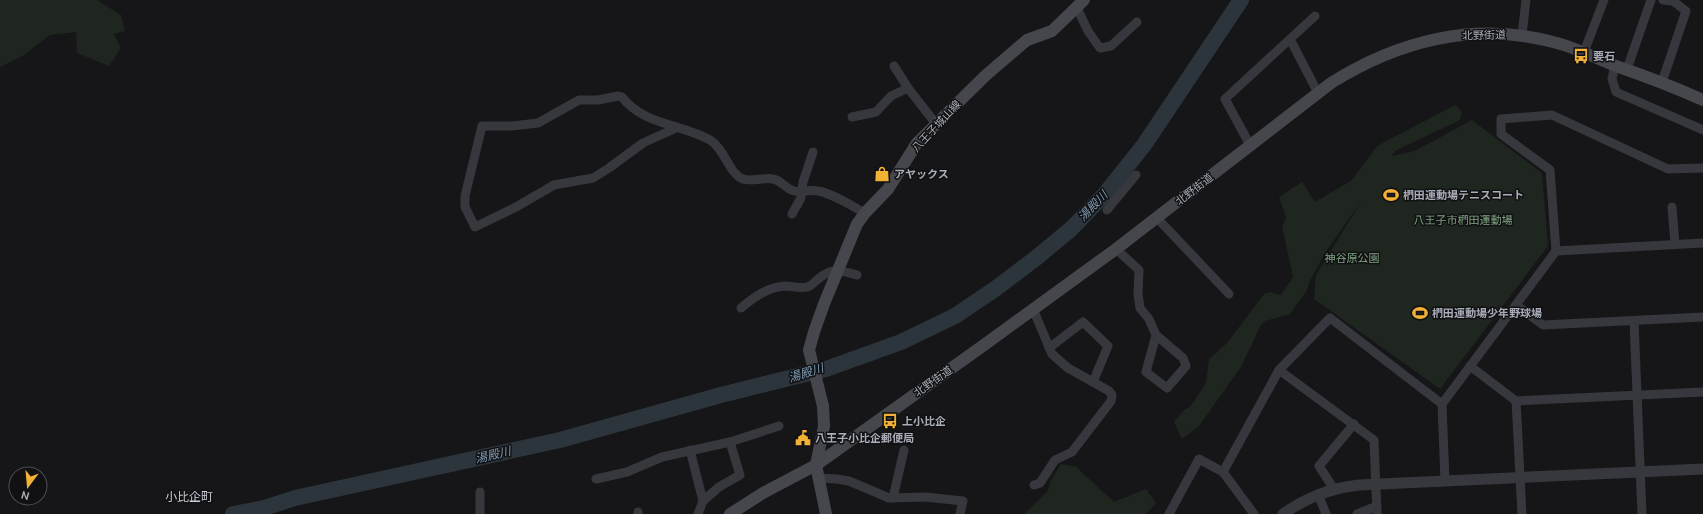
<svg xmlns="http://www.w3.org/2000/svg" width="1703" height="514" font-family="Ubuntu,'Noto Sans JP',sans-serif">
<rect width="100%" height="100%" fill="#161618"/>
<g fill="#1e261f">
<path d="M 0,0 L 97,0 L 121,15 L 125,31 L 114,34 L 121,48 L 109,66 L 77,53 L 76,32 L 50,35 L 24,55 L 0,67 Z"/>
<path d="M 1455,105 L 1462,112 L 1460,120 L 1395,151 L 1392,156 L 1415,151 L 1472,120 L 1542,173 L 1548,246 L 1440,389 L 1314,299 L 1316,275 L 1362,200 L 1325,253 L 1309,283 L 1306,292 L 1290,314 L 1265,321 L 1261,325 L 1241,367 L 1199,426 L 1182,439 L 1174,422 L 1184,410 L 1190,407 L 1206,383 L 1209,359 L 1227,343 L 1264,294 L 1270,292 L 1281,295 L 1293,277 L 1282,226 L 1286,217 L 1279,197 L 1302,182 L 1315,202 L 1352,180 L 1377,146 Z"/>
<path d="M 1061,464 L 1076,467 L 1114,502 L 1146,489 L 1156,503 L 1146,514 L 1024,514 L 1048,491 L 1050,482 Z"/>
</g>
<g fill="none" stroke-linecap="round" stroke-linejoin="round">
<path stroke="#2c353c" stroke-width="16" d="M 233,514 L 264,508 L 295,498 L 560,440 L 721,395 L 826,369 L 901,342 L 955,316 L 995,289 L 1036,258 L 1071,229 L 1105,194 L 1144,145 L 1241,0"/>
<g stroke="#37383d" stroke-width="9">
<path d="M 1077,8 L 1088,31 L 1100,48 L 1111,46 L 1137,22"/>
<path d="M 1522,35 L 1526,0"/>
<path d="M 1290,39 L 1318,93"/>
<path d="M 1584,52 L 1604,0"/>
<path d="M 1615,65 L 1612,79 L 1616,92 L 1703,130"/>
<path d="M 894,66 L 908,88 L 936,124"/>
<path d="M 1627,69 L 1651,0"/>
<path d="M 1662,82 L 1686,11 L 1673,1 L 1663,0"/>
<path d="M 852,117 L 876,112 L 891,96 L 908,88"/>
<path d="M 676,128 L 643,143 L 609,168 L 593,178 L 554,185 L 516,207 L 475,227 L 465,207 L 465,196 L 482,126 L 512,126 L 538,123 L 579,100 L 598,100 L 618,96 L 622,97 C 643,125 682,124 710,140 C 725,149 729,174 743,179 C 752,182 764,177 773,179 C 781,180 786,189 794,191 C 801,193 810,189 818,191 C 834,194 850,205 865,213"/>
<path d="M 1250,145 L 1225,99 L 1315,16"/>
<path d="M 1672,207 L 1675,244"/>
<path d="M 1107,210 L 1136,175"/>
<path d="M 792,214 L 801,198 L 803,182 L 813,152"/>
<path d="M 1157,218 L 1229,294"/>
<path d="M 1116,249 L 1139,270 L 1138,294 L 1140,308 L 1149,319 L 1156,335 L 1146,372 L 1167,388 L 1186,366 L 1183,358 L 1156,335"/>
<path d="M 1556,251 L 1703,243"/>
<path d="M 1516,305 L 1543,325 L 1703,317"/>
<path d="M 741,308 C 754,297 768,287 785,286 C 793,286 800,289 807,287 C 812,286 813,283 817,280 C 832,267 839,270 857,275"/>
<path d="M 1033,309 L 1052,354 L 1068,368 L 1109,391 L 1112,395 L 1111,401 L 1072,452 L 1055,460 L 1040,483 L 1034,485"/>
<path d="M 1634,321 L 1642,514"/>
<path d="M 1049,348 L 1083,322 L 1108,346 L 1093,382"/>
<path d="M 1470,366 L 1516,401 L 1703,392"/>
<path d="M 1279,370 L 1374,440 L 1377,514"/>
<path d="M 1516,401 L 1522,514"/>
<path d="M 1442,404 L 1556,251 L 1550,170 L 1501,134 L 1501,119 L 1552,115 L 1668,169 L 1703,168"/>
<path d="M 690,450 L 703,501"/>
<path d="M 818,478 L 837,479 L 849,481 L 889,498 L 925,497 L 963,501 L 960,514"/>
<path d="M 596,479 L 627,472 L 662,457 L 730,442 L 779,426"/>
<path d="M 1334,489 L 1319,466 L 1354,424"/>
<path d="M 480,492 L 480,514"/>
<path d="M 1318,494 L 1326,514"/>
<path d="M 893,498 L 904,450"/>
<path d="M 638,512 L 638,514"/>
<path d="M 698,514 L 703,501 L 719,487 L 740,475 L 730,442"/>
<path d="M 1169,514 L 1199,459 L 1223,472"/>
<path d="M 1254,514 L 1223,472 L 1279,370 L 1330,318 L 1442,404 L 1445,481"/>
<path d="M 1357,514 L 1377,506"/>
</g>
<path stroke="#37383d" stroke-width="11" d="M 1283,514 C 1307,497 1330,488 1359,485 L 1703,469"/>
<g stroke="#45474d" stroke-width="12">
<path d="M 730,514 L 763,493 L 816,465 L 984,345 L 1116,249 L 1331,83 C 1398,41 1474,21 1553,42 C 1575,47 1595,58 1616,66 C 1645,76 1674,87 1703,100"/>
<path d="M 826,514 L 816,465 L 824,426 L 823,406 L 809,350 L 814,332 L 824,304 L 857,224 L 865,213 L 888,189 L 917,143 L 985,76 L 1027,40 L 1052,31 L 1084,0"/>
</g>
</g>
<defs>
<symbol id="bus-bare" viewBox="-9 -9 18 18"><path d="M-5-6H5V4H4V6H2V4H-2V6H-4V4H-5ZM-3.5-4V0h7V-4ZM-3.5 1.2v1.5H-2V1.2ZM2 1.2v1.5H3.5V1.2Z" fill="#f2b134" stroke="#111113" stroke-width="2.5" paint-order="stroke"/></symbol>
<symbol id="shop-bare" viewBox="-9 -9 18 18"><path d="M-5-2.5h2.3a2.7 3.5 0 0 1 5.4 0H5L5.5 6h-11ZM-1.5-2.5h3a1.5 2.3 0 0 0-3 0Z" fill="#f2b134" stroke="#111113" stroke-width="2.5" paint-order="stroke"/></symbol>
<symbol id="stadium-bare" viewBox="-9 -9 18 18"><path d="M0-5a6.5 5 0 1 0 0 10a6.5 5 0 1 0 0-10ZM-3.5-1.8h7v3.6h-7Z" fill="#f2b134" stroke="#111113" stroke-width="2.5" paint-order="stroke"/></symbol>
<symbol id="civic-bare" viewBox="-9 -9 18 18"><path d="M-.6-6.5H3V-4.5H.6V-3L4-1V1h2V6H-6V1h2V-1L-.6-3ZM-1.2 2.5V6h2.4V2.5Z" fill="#f2b134" stroke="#111113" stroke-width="2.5" paint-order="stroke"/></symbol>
</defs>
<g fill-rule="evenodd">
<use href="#bus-bare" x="1570" y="45" width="22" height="22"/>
<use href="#shop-bare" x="871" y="163" width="22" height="22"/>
<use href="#stadium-bare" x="1380" y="184" width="22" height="22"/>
<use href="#stadium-bare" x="1409" y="302" width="22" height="22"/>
<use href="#bus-bare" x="879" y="410" width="22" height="22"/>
<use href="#civic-bare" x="792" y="427" width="22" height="22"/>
</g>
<g text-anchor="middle" stroke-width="3" stroke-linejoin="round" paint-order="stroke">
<g font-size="11" fill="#a8adb8" stroke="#111113">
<text transform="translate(1484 35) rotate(-1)" y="4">北野街道</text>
<text transform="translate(936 126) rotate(-47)" y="4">八王子城山線</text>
<text transform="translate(1194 189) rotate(-38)" y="4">北野街道</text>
<text transform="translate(933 381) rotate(-35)" y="4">北野街道</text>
</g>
<g font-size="11" font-weight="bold" fill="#a8adb8" stroke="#111113" text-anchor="start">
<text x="1593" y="60">要石</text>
<text x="894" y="178">アヤックス</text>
<text x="1403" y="199">椚田運動場テニスコート</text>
<text x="1432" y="317">椚田運動場少年野球場</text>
<text x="902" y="425">上小比企</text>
<text x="815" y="442">八王子小比企郵便局</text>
</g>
<g font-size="11" fill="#7fa381" stroke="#111113">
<text x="1463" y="224">八王子市椚田運動場</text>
<text x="1352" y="262">神谷原公園</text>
</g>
<g font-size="12" font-style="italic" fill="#7f9bb3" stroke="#111113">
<text transform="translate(1093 206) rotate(-46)" y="4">湯殿川</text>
<text transform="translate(806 373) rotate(-18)" y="4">湯殿川</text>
<text transform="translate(493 455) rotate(-13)" y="4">湯殿川</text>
</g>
<g font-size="12" fill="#c9ccd4" stroke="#111113">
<text x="189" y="501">小比企町</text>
</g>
</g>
<g transform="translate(28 486) rotate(196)"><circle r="19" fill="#111113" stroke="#4d4f55"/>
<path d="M0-3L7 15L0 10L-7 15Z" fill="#f2b134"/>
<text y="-6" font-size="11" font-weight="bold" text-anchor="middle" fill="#a8adb8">N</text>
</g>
</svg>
